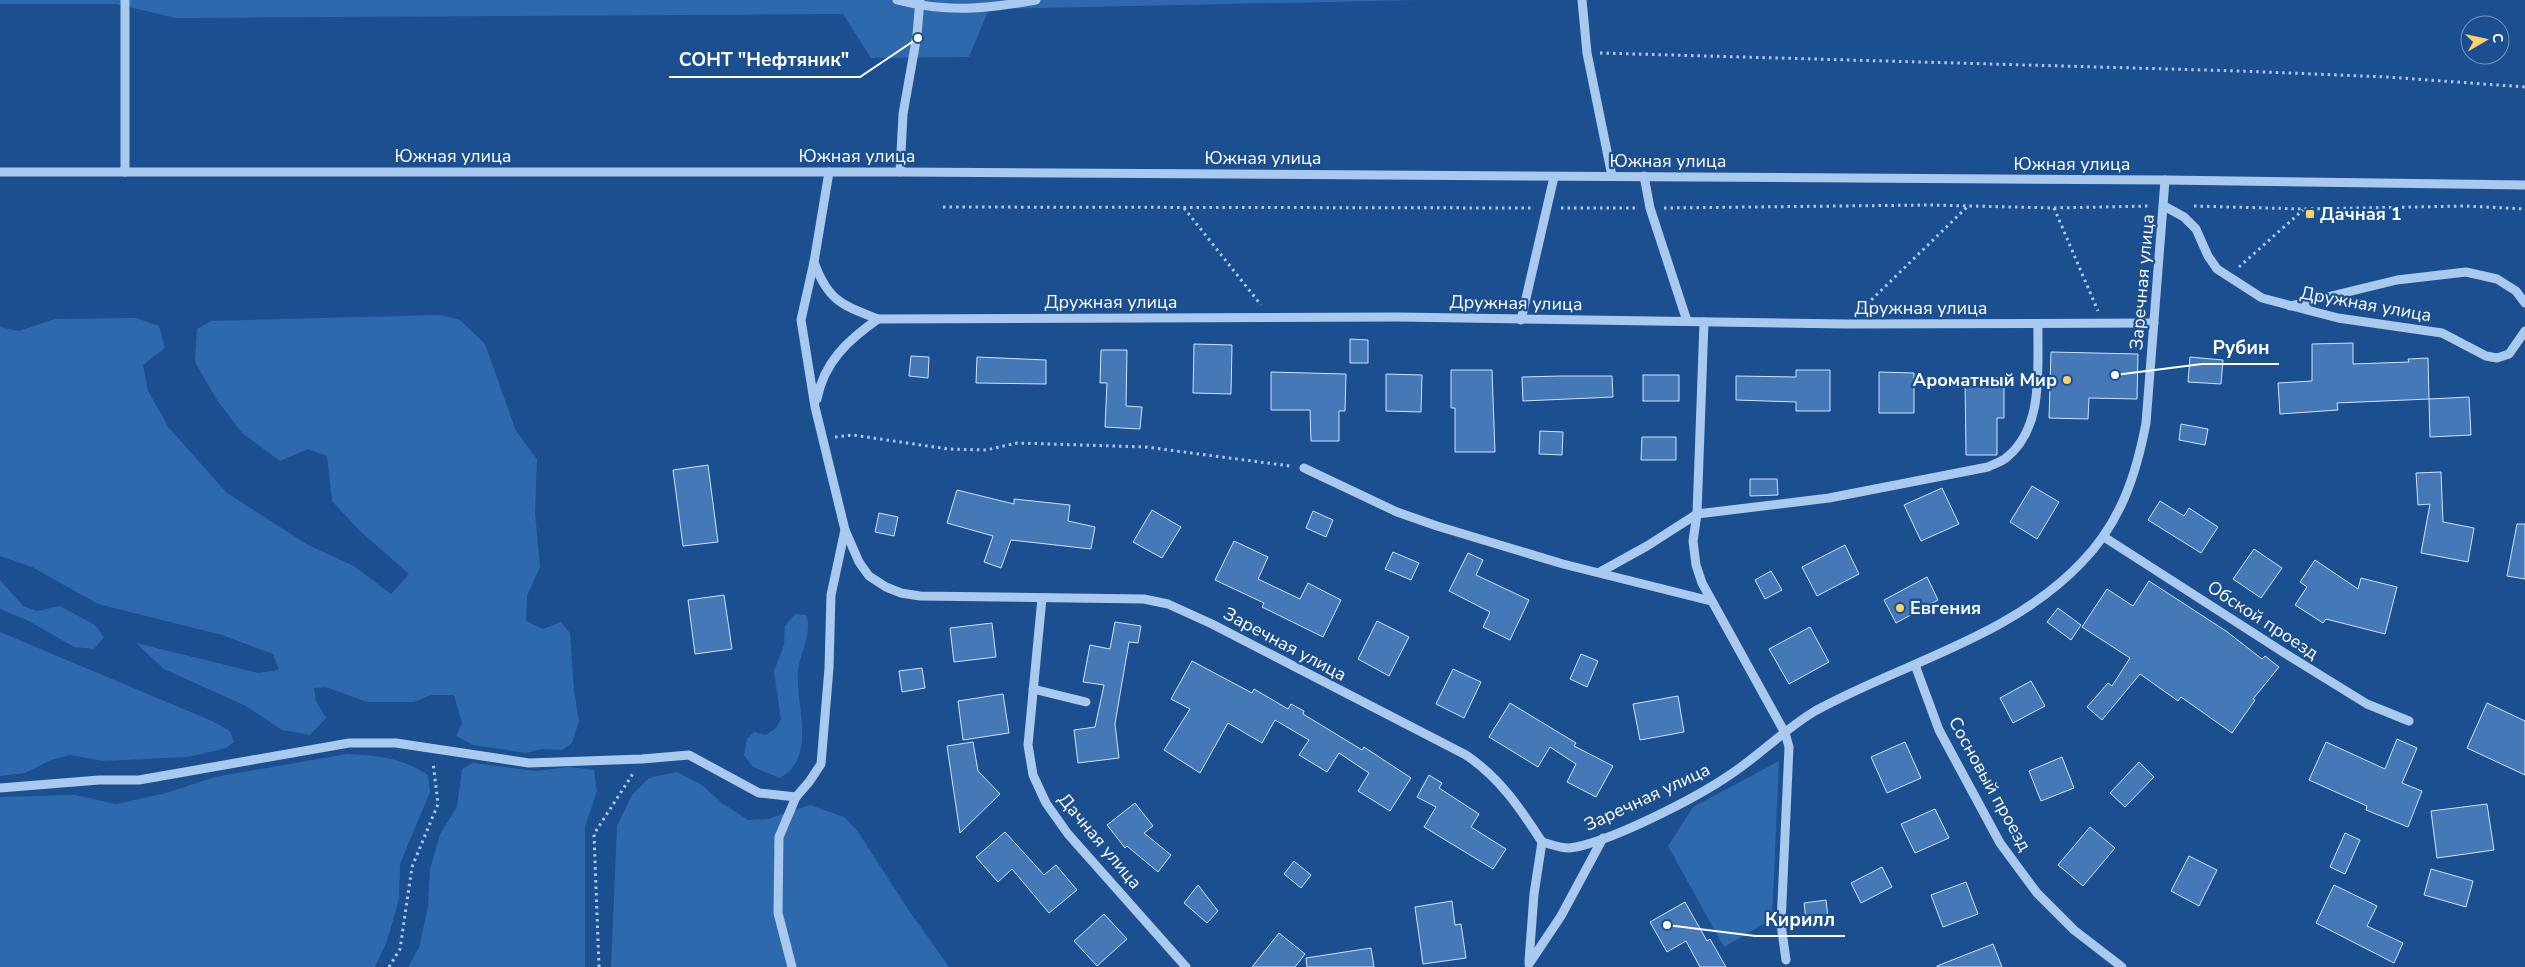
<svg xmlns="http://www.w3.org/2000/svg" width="2525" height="967" font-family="'Nunito Sans',sans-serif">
<rect width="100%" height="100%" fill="#1b4f8f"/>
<g fill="#2e69ad">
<path d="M 0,0 L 1420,0 L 989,9 L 969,57 L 871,58 L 843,14 L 176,18 L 116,4 L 0,4 Z"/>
<path d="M 440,315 L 460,320 L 485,344 L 516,431 L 537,459 L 535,513 L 540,567 L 527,596 L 526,621 L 543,629 L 561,622 L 570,633 L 574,691 L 579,721 L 572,743 L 562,750 L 542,749 L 526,753 L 473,745 L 456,736 L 462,723 L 454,695 L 431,695 L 414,702 L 367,702 L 326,687 L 314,688 L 316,701 L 326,718 L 310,735 L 282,730 L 246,706 L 164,669 L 136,643 L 258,673 L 279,670 L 273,654 L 222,635 L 98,604 L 32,567 L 0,556 L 0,327 L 19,331 L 55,319 L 136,318 L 159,326 L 165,348 L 143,365 L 148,391 L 169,428 L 227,493 L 308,545 L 354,566 L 391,594 L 409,574 L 359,530 L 332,501 L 327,456 L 308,449 L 280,461 L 242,433 L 217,400 L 195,362 L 197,329 L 211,321 Z"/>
<path d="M 0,580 L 23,606 L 37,611 L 60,606 L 95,625 L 104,637 L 94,649 L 74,647 L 27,620 L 0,609 Z"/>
<path d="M 795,614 L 806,615 C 813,633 800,652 798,671 C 795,704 818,757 780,778 L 753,767 L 744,755 L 747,739 L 754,732 L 766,735 L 776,728 L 781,719 L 774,671 L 784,645 L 785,626 Z"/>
<path d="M 0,632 L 212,721 L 230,731 L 234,742 L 226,748 L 188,757 L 103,761 L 70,755 L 51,760 L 25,773 L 0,776 Z"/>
<path d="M 347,754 C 380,756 400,757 428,775 L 430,792 L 400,864 L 399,899 L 387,941 L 375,967 L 0,967 L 0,797 L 75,795 L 116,804 L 166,793 L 215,777 Z"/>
<path d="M 1779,761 L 1772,919 L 1724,947 L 1668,846 L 1693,807 Z"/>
<path d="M 473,763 L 536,771 L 569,767 L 594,770 L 597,791 L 585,827 L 585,967 L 408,967 L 419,948 L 428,906 L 430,869 L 440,834 L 457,807 L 462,769 Z"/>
<path d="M 677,772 L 702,785 L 722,803 L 748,820 L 768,819 L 810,805 L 844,817 L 856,829 L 910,912 L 949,967 L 611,967 L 617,826 L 632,795 L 649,778 Z"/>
</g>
<g fill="#4478b7" stroke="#cfe3fa">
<path d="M 1350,339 L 1368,340 L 1368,363 L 1350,363 Z"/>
<path d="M 2353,343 L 2353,364 L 2409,362 L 2408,359 L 2428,358 L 2429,399 L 2337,403 L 2338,410 L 2280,414 L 2278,383 L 2312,381 L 2312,344 Z"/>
<path d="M 1194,344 L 1232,345 L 1231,394 L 1193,393 Z"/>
<path d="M 1101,350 L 1127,350 L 1126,406 L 1142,407 L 1140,429 L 1105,427 L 1107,383 L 1100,383 Z"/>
<path d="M 2051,352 L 2138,354 L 2137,399 L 2089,398 L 2088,419 L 2049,418 Z"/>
<path d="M 911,356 L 929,357 L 928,378 L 909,376 Z"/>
<path d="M 977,357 L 1046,360 L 1046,384 L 976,383 Z"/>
<path d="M 2190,357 L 2223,360 L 2221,384 L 2188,382 Z"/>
<path d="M 1451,370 L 1492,370 L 1495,452 L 1455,452 L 1455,408 L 1451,408 Z"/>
<path d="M 1796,370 L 1830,370 L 1830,411 L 1796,411 L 1796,402 L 1736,400 L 1736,376 L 1796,377 Z"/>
<path d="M 1271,372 L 1346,374 L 1345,411 L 1339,411 L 1339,441 L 1311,441 L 1310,410 L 1271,410 Z"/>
<path d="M 1879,372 L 1914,373 L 1914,413 L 1879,413 Z"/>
<path d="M 1386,374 L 1422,375 L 1421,412 L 1386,411 Z"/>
<rect x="1643" y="375" width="36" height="26"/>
<path d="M 1561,376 L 1612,376 L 1613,397 L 1523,401 L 1522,377 Z"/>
<path d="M 1965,377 L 2004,378 L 2004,418 L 1997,418 L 1997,455 L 1966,455 Z"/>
<path d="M 2469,397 L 2471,435 L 2430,437 L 2429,399 Z"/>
<path d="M 2181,424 L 2208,429 L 2205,445 L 2179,440 Z"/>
<path d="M 1540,431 L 1563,432 L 1562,455 L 1539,454 Z"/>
<path d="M 1642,437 L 1676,437 L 1676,460 L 1641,460 Z"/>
<path d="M 708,465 L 718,542 L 683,546 L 673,470 Z"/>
<path d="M 2441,472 L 2443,522 L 2474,528 L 2468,562 L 2421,553 L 2430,504 L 2418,505 L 2416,473 Z"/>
<path d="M 1750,479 L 1777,479 L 1778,495 L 1750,496 Z"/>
<path d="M 2032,486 L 2059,502 L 2037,539 L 2010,522 Z"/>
<path d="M 1942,488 L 1959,524 L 1921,541 L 1904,505 Z"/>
<path d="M 957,490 L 1014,504 L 1014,499 L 1070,505 L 1068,521 L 1095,527 L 1091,549 L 1011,540 L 1001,568 L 984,562 L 993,536 L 947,523 Z"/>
<path d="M 2160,501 L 2184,516 L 2189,508 L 2218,527 L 2201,553 L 2148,520 Z"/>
<path d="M 1152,510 L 1181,527 L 1162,558 L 1133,542 Z"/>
<path d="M 1313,511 L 1333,520 L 1326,537 L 1306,528 Z"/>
<path d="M 879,513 L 898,517 L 894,536 L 875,532 Z"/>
<path d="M 2517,524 L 2525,524 L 2525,579 L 2507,576 Z"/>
<path d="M 1234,541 L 1268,557 L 1258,579 L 1300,599 L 1308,583 L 1341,600 L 1323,637 L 1262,607 L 1264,603 L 1215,580 Z"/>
<path d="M 1845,545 L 1859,574 L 1817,596 L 1802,567 Z"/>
<path d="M 2254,549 L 2282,568 L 2261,598 L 2233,579 Z"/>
<path d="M 1393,552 L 1419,563 L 1411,580 L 1385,569 Z"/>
<path d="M 1468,553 L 1483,560 L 1476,575 L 1529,600 L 1510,640 L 1483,627 L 1490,612 L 1449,591 Z"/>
<path d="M 2315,560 L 2358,589 L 2361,578 L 2397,587 L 2385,634 L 2326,619 L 2323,623 L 2295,605 L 2307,587 L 2300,582 Z"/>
<path d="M 1771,571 L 1782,590 L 1765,599 L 1755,580 Z"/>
<path d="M 1927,577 L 1938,600 L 1896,623 L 1884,600 Z"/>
<path d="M 2149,581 L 2226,631 L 2262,659 L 2265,656 L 2279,667 L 2253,699 L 2255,700 L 2232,733 L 2181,697 L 2178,701 L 2140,674 L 2102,720 L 2087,707 L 2108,683 L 2112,686 L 2130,658 L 2082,627 L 2107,589 L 2133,606 Z"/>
<path d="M 724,595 L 732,649 L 695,654 L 688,600 Z"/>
<path d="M 2058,608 L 2081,625 L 2071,640 L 2047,622 Z"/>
<path d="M 1377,621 L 1409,637 L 1389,676 L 1358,659 Z"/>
<path d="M 1115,622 L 1141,626 L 1138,643 L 1129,642 L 1119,700 L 1115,724 L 1119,758 L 1078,763 L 1074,730 L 1095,727 L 1104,685 L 1083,682 L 1090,645 L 1110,649 Z"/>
<path d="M 992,623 L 996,657 L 954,662 L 950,628 Z"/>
<path d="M 1810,627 L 1829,662 L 1789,684 L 1769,649 Z"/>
<path d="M 1581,654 L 1598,661 L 1587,687 L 1570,679 Z"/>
<path d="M 1192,661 L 1252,693 L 1254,689 L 1288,709 L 1291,704 L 1304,711 L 1303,714 L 1362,750 L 1364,747 L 1411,778 L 1390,811 L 1358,791 L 1369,773 L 1339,753 L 1327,772 L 1299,755 L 1309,740 L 1275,720 L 1262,743 L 1228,723 L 1200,773 L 1164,750 L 1190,709 L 1171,699 Z"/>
<path d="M 922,668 L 925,688 L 902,692 L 899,671 Z"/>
<path d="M 1453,669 L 1481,682 L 1464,718 L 1436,704 Z"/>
<path d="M 2031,681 L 2045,706 L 2013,723 L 2000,698 Z"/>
<path d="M 1003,694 L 1009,733 L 963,740 L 958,701 Z"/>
<path d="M 1678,696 L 1684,732 L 1640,740 L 1633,704 Z"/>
<path d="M 1510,703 L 1576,743 L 1574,746 L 1613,766 L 1596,797 L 1567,782 L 1576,764 L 1550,747 L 1538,767 L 1489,737 Z"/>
<path d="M 2487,703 L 2525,721 L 2525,775 L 2467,748 Z"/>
<path d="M 2397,739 L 2417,748 L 2402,783 L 2422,791 L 2408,827 L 2366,810 L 2367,806 L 2309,780 L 2326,742 L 2385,769 Z"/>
<path d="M 973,742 L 978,771 L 1000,794 L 960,833 L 947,746 Z"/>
<path d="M 1905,742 L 1921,778 L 1887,793 L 1871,757 Z"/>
<path d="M 2062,757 L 2074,788 L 2041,801 L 2029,771 Z"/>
<path d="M 2139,762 L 2154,777 L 2125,807 L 2110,793 Z"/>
<path d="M 1429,775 L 1442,783 L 1439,788 L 1479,814 L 1471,827 L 1506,849 L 1493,869 L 1424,827 L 1436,807 L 1417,797 Z"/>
<path d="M 1135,803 L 1153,826 L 1144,833 L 1171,855 L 1158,872 L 1127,846 L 1125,848 L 1107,825 Z"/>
<path d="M 2487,804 L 2494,850 L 2437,858 L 2431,811 Z"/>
<path d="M 1935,809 L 1949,838 L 1915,853 L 1901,824 Z"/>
<path d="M 2090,827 L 2115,848 L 2083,886 L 2058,865 Z"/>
<path d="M 1005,832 L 1044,875 L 1056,865 L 1077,890 L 1049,913 L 1012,869 L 998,882 L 976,857 Z"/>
<path d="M 2345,833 L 2360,840 L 2345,874 L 2330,867 Z"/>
<path d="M 2189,856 L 2217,870 L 2199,906 L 2171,891 Z"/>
<path d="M 1294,861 L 1311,875 L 1301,888 L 1284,874 Z"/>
<path d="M 1882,867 L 1892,887 L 1861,903 L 1851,883 Z"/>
<path d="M 2431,869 L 2473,881 L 2466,907 L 2424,895 Z"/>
<path d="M 1966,882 L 1978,914 L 1943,927 L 1931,895 Z"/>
<path d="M 1198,885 L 1218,911 L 1207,923 L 1184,903 Z"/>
<path d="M 2334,885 L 2377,906 L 2367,926 L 2403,943 L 2394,963 L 2316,923 Z"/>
<path d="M 1826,900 L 1828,917 L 1806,920 L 1804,903 Z"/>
<path d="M 1452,901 L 1455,925 L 1461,924 L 1466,958 L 1423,964 L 1415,907 Z"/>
<path d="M 1685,902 L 1707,941 L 1710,939 L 1726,967 L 1700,967 L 1686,941 L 1667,952 L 1650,922 Z"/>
<path d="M 1104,914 L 1127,939 L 1097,966 L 1074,941 Z"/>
<path d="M 1279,933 L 1305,954 L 1295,967 L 1252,967 Z"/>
<path d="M 1993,944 L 2002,967 L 1937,967 L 1937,966 Z"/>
<path d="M 1371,948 L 1374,967 L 1307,967 L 1306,958 Z"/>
</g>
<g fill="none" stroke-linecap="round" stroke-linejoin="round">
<g stroke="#a9c9ee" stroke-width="3" stroke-dasharray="2.5 4" stroke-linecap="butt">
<path d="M 1600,53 L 2240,71 L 2387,77 L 2525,87"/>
<path d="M 2194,206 L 2304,209 L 2466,206 L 2525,209"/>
<path d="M 943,207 L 1533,208"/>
<path d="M 1184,208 L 1261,305"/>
<path d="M 1561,208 L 1638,208"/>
<path d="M 1664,208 L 1930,205 L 2054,208 L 2150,206"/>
<path d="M 2054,208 L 2098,311"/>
<path d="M 2239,267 L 2303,210"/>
<path d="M 1862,309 L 1967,207"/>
<path d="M 835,437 L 853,435 L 948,449 L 986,450 L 1017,443 L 1146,447 L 1290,466"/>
<path d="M 389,967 L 400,949 L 412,867 L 438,804 L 433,762"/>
<path d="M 599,967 L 594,834 L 634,772"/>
</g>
<g stroke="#a9c9ee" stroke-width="9">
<path d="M 897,0 C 948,13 986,9 1036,0"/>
<path d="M 1582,0 L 1587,53 L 1612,176"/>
<path d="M 0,172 L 900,172 L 2165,180 L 2525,185"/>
<path d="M 125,172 L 125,0"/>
<path d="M 829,172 L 814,262 L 801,320 L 815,407 L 845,530 L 859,562 L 869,576 L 886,587 L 901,593 L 920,596 L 1144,599 L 1168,604 L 1212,624 L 1466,755 C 1500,778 1520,808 1542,842 C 1550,844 1560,848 1569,848 C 1607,844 1698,797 1731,774 C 1760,755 1785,729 1815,711 C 1904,662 2010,638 2082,562 C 2120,523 2136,476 2146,423 L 2165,180"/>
<path d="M 900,172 L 903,114 L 917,35 L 920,0"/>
<path d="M 1644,176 L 1650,208 L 1687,321"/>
<path d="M 2164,206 L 2184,217 L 2196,229 L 2208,256 L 2217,269 L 2262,298 L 2338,318 L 2442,333 L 2486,356 L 2497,358 L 2509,354 L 2525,331"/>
<path d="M 814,262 C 828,301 842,305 878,319 L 1399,317 L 1847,324 L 2154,323"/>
<path d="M 2290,306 L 2397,280 L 2466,272 L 2497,279 L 2516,291 L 2525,303"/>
<path d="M 1521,320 L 1554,177"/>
<path d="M 1704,322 L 1697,514 L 1693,541 L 1696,565 L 1702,583 L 1785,733 L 1789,747 L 1781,924 L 1786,960"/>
<path d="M 817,399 C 824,362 848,340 878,319"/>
<path d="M 1304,468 L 1397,512 L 1437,526 L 1563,564 L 1711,601"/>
<path d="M 2104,537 L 2286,654 L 2367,704 L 2409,721"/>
<path d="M 1600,572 L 1647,546 L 1697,514 L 1829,498 L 1988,467 C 1994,464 2001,462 2006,458 C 2045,427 2037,368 2038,324"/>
<path d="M 1042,598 L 1028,745 L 1033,775 L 1046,803 L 1068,834 L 1186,967"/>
<path d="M 1915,665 L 1939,730 L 2000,843 L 2037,893 L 2074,930 L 2122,967"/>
<path d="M 1033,689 L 1086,702"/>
<path d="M 0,788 L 99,780 L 139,780 L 349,743 L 396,743 L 529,763 L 642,759 L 689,755 L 759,793 L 796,797"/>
<path d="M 1529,961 L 1534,894 L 1542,842"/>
<path d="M 1529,964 L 1561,916 L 1603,838"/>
<path d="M 792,967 L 778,913 L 779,837 L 796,797 L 809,782 L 821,764 L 829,668 L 831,595 L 845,530"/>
</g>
</g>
<g fill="#ffd166" stroke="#1b4f8f" stroke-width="2">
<rect x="2305" y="209" width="10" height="10" rx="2.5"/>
<circle cx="2067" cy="380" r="5"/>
<circle cx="1900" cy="608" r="5"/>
</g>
<g text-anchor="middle" stroke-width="4.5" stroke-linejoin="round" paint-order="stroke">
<g font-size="18" fill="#fff" stroke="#1b4f8f">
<text x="453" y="162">Южная улица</text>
<text x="857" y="162">Южная улица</text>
<text x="1263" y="164">Южная улица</text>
<text x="1668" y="167">Южная улица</text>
<text x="2072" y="170">Южная улица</text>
<text transform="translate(2142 282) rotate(-85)" y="6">Заречная улица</text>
<text x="1111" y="308">Дружная улица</text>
<text transform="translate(1516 303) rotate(1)" y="6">Дружная улица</text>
<text transform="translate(2366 304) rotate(10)" y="6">Дружная улица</text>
<text x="1921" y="314">Дружная улица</text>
<text transform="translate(2263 620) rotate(33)" y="6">Обской проезд</text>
<text transform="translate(1285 644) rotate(28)" y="6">Заречная улица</text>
<text transform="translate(1990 784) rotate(61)" y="6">Сосновый проезд</text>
<text transform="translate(1647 797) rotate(-25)" y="6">Заречная улица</text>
<text transform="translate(1100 841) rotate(50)" y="6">Дачная улица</text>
</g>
<g font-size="18" font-weight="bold" fill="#fff" stroke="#1b4f8f" text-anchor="start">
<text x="2320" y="220">Дачная 1</text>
<text x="2057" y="386" text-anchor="end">Ароматный Мир</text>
<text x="1910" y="614">Евгения</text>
</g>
</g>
<path fill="none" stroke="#fff" stroke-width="2" d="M918 38L860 77H669M2115 375L2202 364H2279M1667 925L1755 936H1845"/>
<g fill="#fff" stroke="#1b4f8f" stroke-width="2">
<circle cx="918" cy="38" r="5"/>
<circle cx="2115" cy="375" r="5"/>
<circle cx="1667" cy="925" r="5"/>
</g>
<g font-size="19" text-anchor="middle" font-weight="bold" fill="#fff" stroke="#1b4f8f" stroke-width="4.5" stroke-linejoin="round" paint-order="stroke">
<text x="764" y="66">СОНТ "Нефтяник"</text>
<text x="2241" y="354">Рубин</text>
<text x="1800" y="926">Кирилл</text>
</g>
<g transform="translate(2485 40) rotate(81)"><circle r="24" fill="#1b4f8f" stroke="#7695bc"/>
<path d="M0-4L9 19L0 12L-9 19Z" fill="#ffd166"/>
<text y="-8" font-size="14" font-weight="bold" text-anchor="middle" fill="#ffffff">С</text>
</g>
</svg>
